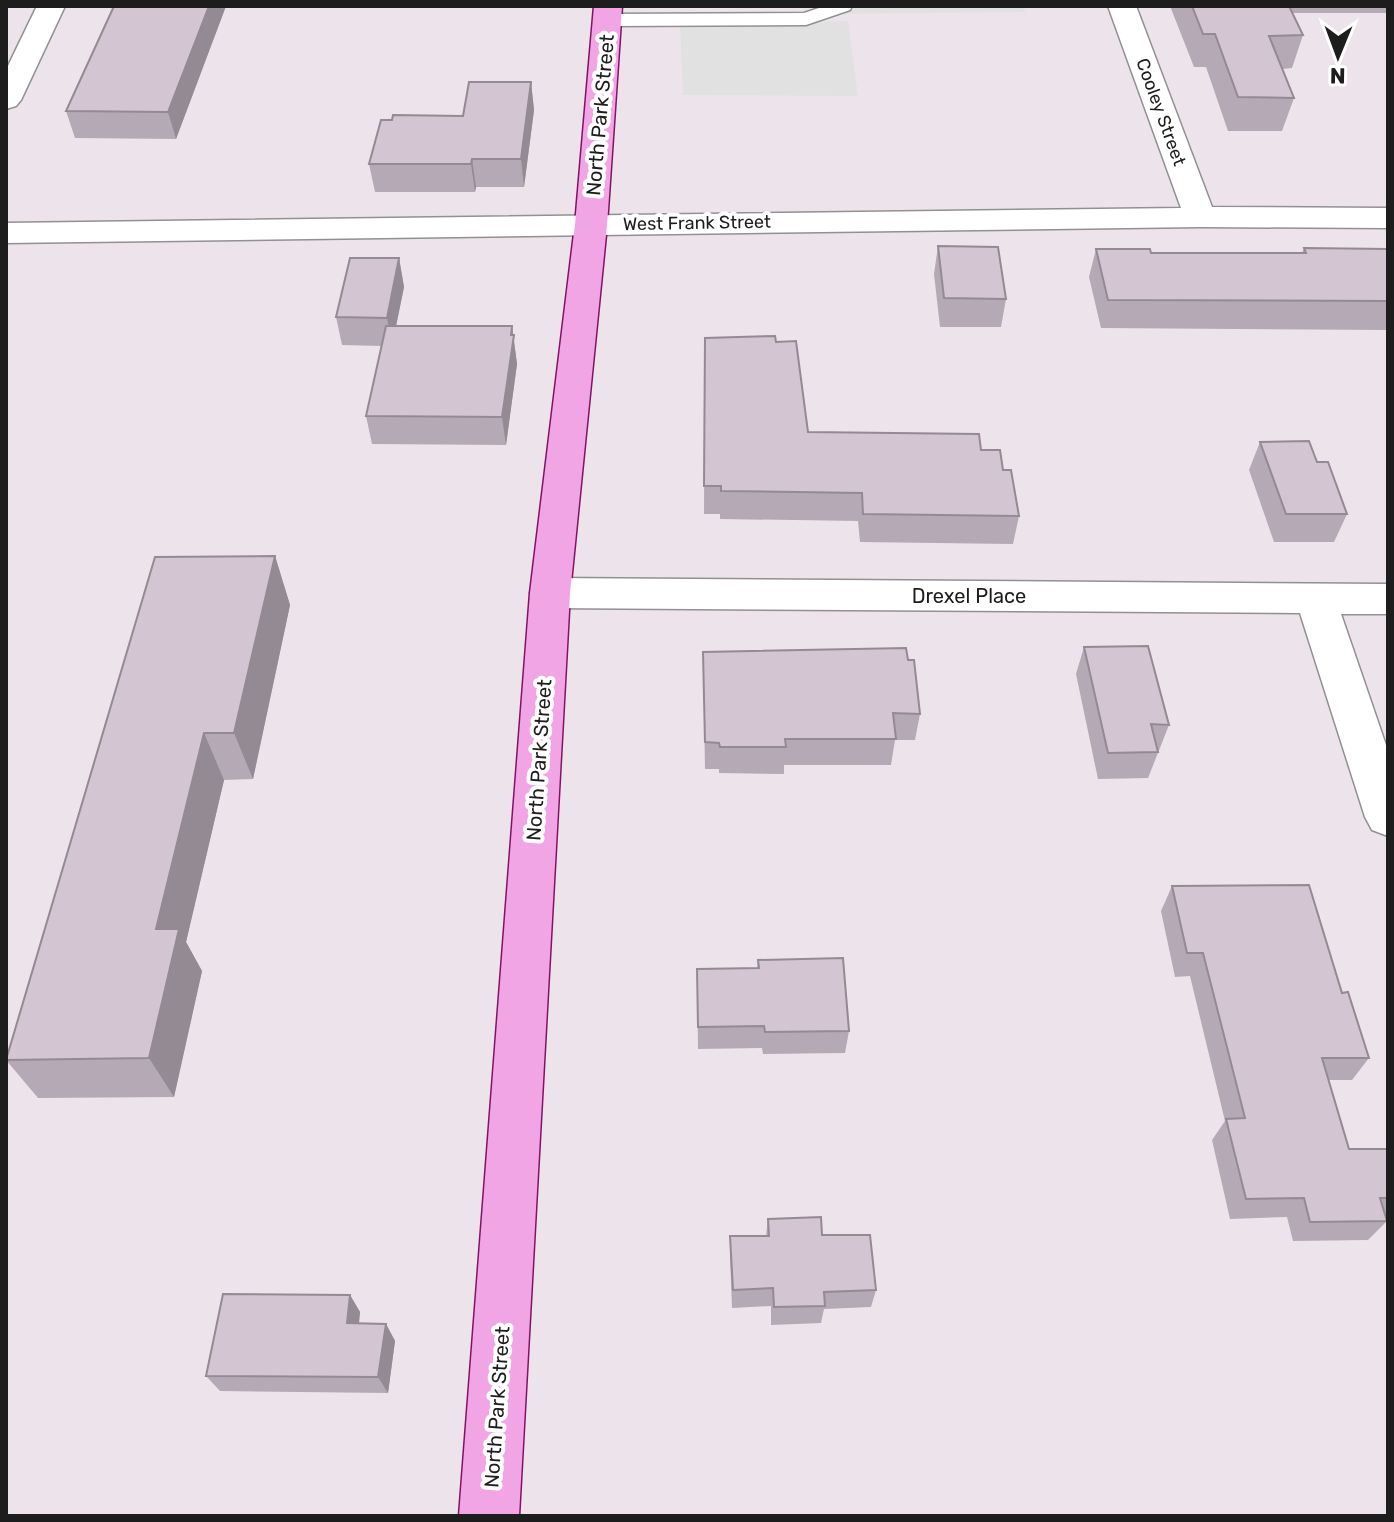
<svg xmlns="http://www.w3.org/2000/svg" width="1394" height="1522" font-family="Rubik,sans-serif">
<rect width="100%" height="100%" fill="#ede4eb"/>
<g fill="#e1e1e1">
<path d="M 825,6 L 1024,6 L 1025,12 L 826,14 Z"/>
<path d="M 848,21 L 858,96 L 683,95 L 680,24 Z"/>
</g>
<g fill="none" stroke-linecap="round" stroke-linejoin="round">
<defs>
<path id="service" d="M 825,6 L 852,6 L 850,10 L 806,25 L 608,26 L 599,20 L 608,14 L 804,13 Z"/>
<g id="minor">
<path d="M 37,6 L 65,6 L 21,100 L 16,106 L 6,109 L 6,70 Z"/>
<path d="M 1108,6 L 1136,6 L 1212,207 L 1388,208 L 1388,228 L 1200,227 L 6,243 L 6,223 L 1181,208 Z"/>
<path d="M 550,578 L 1388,584 L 1388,614 L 1341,614 L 1388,751 L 1388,836 L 1372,830 L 1365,817 L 1300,613 L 550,608 L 536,603 L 530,593 L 536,583 Z"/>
</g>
<path id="primary" d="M 594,6 L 622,6 L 607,225 L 570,593 L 519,1516 L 459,1516 L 530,593 L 575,225 Z"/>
</defs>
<use href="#service" stroke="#919191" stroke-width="3"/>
<use href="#minor" stroke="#919191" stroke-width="3"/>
<use href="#primary" stroke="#851167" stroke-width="3"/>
<use href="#service" fill="#fff" fill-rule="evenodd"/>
<use href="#minor" fill="#fff" fill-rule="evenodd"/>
<use href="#primary" fill="#f1a5e5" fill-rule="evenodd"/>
</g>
<g fill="#b5a9b5">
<path d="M 226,6 L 176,139 L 75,138 L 66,111 Z"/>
<path d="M 1170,6 L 1388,6 L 1388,13 L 1292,13 L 1303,35 L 1292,68 L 1282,69 L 1294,98 L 1282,131 L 1228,131 L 1206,67 L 1194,67 Z"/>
<path d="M 531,82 L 534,110 L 524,187 L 476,187 L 475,192 L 375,192 L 369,164 L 392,120 L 463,116 Z"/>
<path d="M 938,246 L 1006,299 L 1001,327 L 940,327 L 934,274 Z"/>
<path d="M 1304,248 L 1388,249 L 1388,330 L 1101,328 L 1089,277 L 1096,249 L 1151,253 L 1302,253 Z"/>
<path d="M 399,258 L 404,287 L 396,326 L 512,326 L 517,364 L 506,445 L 372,444 L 366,416 L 382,346 L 342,345 L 336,317 Z"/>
<path d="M 705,338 L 776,342 L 808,432 L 981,450 L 1003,470 L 1019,516 L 1013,544 L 860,542 L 858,521 L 720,519 L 720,514 L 704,514 Z"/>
<path d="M 1260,442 L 1347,514 L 1334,542 L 1274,542 L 1249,470 Z"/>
<path d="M 275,556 L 290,605 L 253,779 L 224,780 L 186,942 L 202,971 L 174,1097 L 38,1098 L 6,1060 Z"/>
<path d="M 1084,647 L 1169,725 L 1148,778 L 1098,779 L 1076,674 Z"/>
<path d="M 703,652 L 908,660 L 920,714 L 915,740 L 895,740 L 891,765 L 784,765 L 784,774 L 719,773 L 719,769 L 705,769 Z"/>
<path d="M 1172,886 L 1342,993 L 1369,1058 L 1352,1080 L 1328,1080 L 1349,1149 L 1388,1149 L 1388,1215 L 1386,1217 L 1387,1221 L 1368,1240 L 1293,1241 L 1287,1217 L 1230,1219 L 1212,1140 L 1225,1121 L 1190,976 L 1175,977 L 1161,911 Z"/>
<path d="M 758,960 L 849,1031 L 845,1053 L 763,1054 L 762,1048 L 698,1049 L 697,969 L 757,968 Z"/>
<path d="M 768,1219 L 822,1235 L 876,1290 L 871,1307 L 824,1309 L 821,1323 L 771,1325 L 771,1306 L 732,1308 L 730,1255 L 730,1236 L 766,1236 Z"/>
<path d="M 350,1295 L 360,1312 L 359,1324 L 386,1324 L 395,1341 L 388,1393 L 220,1391 L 206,1376 Z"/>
</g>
<g fill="#948a93">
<path d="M 209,6 L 226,6 L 176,139 L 168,112 Z"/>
<path d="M 531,82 L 534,110 L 524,187 L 521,159 Z"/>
<path d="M 472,159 L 476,187 L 475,192 L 471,164 Z"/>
<path d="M 399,258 L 404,287 L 392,346 L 387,318 Z"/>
<path d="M 512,326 L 517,364 L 506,445 L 502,417 Z"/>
<path d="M 275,556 L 290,605 L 253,779 L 234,733 Z"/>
<path d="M 204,733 L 224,780 L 186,942 L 202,971 L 174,1097 L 149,1058 L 156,929 Z"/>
<path d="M 350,1295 L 360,1312 L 357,1340 L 347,1323 Z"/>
<path d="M 386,1324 L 395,1341 L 388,1393 L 378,1377 Z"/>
</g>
<g fill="#d3c5d2" stroke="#948a93" stroke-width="2">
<path d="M 114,6 L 209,6 L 168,112 L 66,111 Z"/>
<path d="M 1192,6 L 1289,6 L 1303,35 L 1269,36 L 1294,98 L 1238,97 L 1215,34 L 1203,34 Z"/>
<path d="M 469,82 L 531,82 L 521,159 L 472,159 L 471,164 L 369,164 L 381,120 L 392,120 L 393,115 L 463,116 Z"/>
<path d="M 938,246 L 998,247 L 1006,299 L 944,298 Z"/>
<path d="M 1304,248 L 1388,249 L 1388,301 L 1108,300 L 1096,249 L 1150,249 L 1151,253 L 1306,253 Z"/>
<path d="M 350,258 L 399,258 L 387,318 L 336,317 Z"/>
<path d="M 386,326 L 512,326 L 511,335 L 514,335 L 502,417 L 366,416 Z"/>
<path d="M 775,336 L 776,342 L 796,341 L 808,432 L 979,434 L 981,450 L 1000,450 L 1003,470 L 1011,470 L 1019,516 L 863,514 L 862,493 L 721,491 L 721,486 L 704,486 L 705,338 Z"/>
<path d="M 1309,441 L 1317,462 L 1328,462 L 1347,514 L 1286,514 L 1260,442 Z"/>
<path d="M 275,556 L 234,733 L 204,733 L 156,929 L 179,929 L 149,1058 L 6,1060 L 155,557 Z"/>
<path d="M 1148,646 L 1169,725 L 1151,724 L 1158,752 L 1108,753 L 1084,647 Z"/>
<path d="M 906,648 L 908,660 L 914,660 L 920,714 L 893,713 L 896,739 L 785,739 L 786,747 L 720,747 L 719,743 L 705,742 L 703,652 Z"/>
<path d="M 1309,885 L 1342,993 L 1348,992 L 1369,1058 L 1322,1058 L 1349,1149 L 1388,1149 L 1388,1198 L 1380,1198 L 1387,1221 L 1310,1222 L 1304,1198 L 1246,1199 L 1226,1119 L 1245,1118 L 1203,953 L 1187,953 L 1172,886 Z"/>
<path d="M 843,958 L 849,1031 L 765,1032 L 764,1026 L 698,1027 L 697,969 L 759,968 L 758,960 Z"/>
<path d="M 821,1217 L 822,1235 L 870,1235 L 876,1290 L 824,1292 L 825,1306 L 774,1307 L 773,1288 L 733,1290 L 730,1236 L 769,1236 L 768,1219 Z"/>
<path d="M 223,1294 L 350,1295 L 347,1323 L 386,1324 L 378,1377 L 206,1376 Z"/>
</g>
<g text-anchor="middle" stroke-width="8" stroke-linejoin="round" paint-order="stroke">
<g font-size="18" fill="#1d1d1d" stroke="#fff">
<text transform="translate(1161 112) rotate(70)" y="6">Cooley Street</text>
<text transform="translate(697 223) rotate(-1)" y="6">West Frank Street</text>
</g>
<g font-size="20" fill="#1d1d1d" stroke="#fff">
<text transform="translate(600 115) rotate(-85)" y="7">North Park Street</text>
<text x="969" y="603">Drexel Place</text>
<text transform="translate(539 760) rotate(-86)" y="7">North Park Street</text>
<text transform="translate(497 1407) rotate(-86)" y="7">North Park Street</text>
</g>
</g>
<rect width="1394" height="1522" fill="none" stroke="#1d1d1d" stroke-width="16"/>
<g transform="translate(1338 56) rotate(181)" stroke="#ffffff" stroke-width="6" paint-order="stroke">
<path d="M0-6L14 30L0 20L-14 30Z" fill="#1d1d1d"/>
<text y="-12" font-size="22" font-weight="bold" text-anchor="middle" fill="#1d1d1d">N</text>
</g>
</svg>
